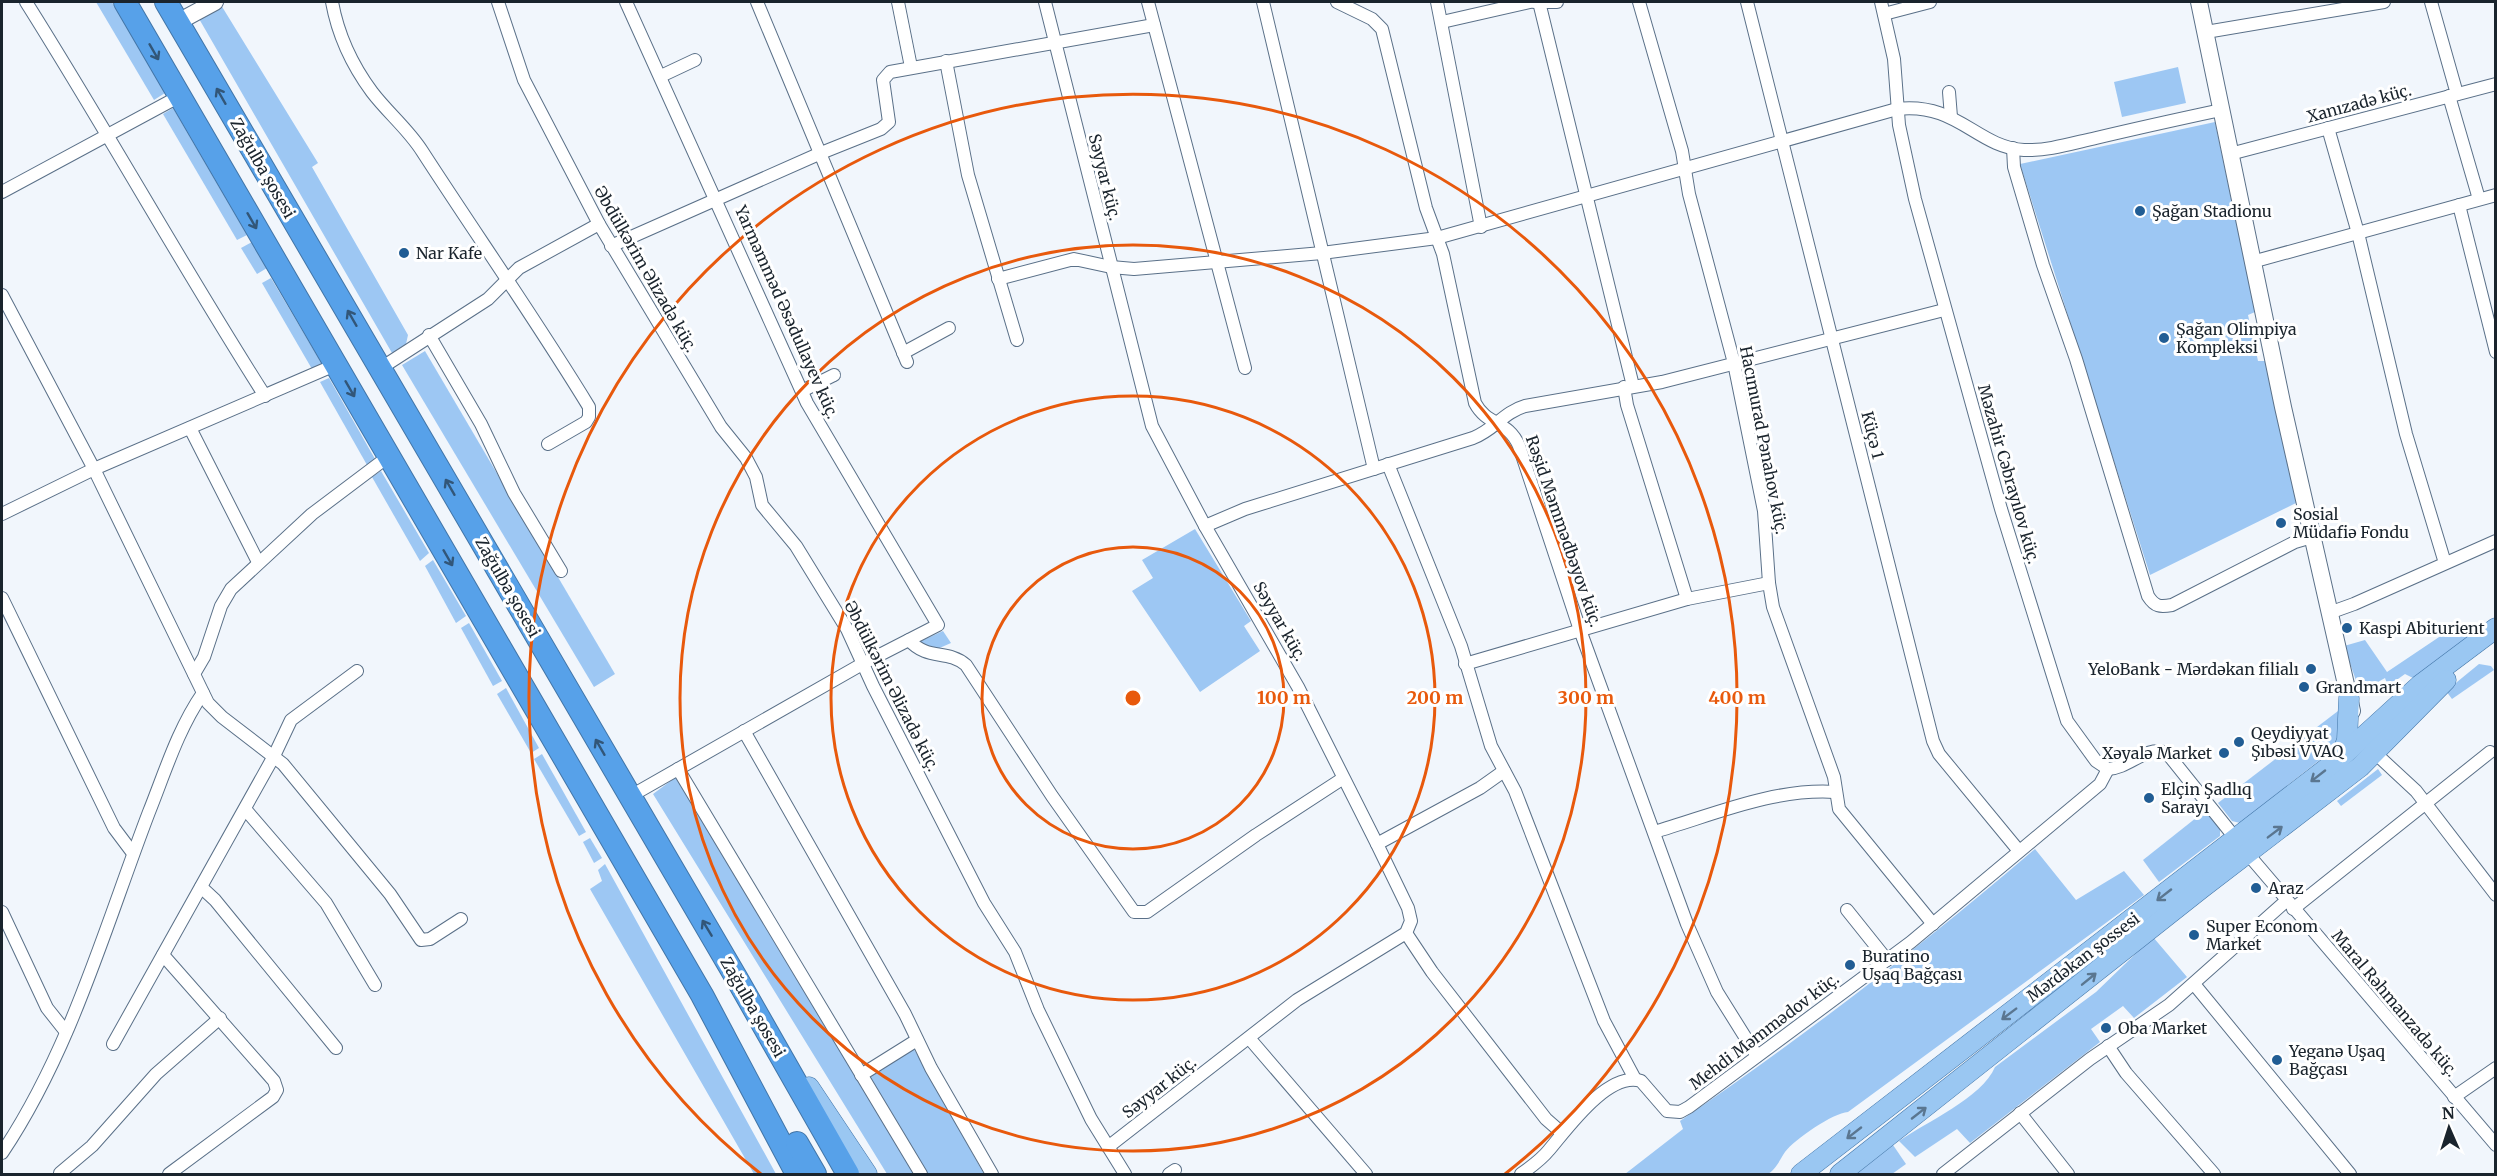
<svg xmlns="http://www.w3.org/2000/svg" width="2497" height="1176" font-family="Merriweather,serif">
<rect width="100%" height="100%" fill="#f1f6fc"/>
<g fill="#9dc7f3">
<path d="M 96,2 L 112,2 L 165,93 L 154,100 Z"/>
<path d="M 221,5 L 318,163 L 312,167 L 408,335 L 406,344 L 392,353 L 198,17 Z"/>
<path d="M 2178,67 L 2186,103 L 2122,117 L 2114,82 Z"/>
<path d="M 173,108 L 247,235 L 237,240 L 163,114 Z"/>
<path d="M 2215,122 L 2255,312 L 2248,315 L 2258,361 L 2266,361 L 2296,503 L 2150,575 L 2020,164 Z"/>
<path d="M 252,242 L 267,268 L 257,274 L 241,248 Z"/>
<path d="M 271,278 L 322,364 L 312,369 L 262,283 Z"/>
<path d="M 425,351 L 615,674 L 594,687 L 402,365 Z"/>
<path d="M 329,378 L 375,459 L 367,465 L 320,382 Z"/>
<path d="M 381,471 L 429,553 L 420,561 L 372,477 Z"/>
<path d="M 1195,529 L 1251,621 L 1244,626 L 1260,651 L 1200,692 L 1132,591 L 1153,578 L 1142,560 Z"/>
<path d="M 433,560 L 466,616 L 456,623 L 425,566 Z"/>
<path d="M 469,623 L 502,681 L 493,686 L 461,628 Z"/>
<path d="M 2460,623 L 2471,634 L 2423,683 L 2405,674 L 2388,686 L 2385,678 L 2360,692 L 2344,646 L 2365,640 L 2387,672 Z"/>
<path d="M 943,631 L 951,643 L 935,650 L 919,642 Z"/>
<path d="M 2479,664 L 2491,666 L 2494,670 L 2452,699 L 2446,691 Z"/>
<path d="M 506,688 L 539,748 L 531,753 L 497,694 Z"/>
<path d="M 2338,711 L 2339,736 L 2336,747 L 2240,823 L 2232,821 L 2218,803 Z"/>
<path d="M 542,754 L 586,832 L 579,836 L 534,759 Z"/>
<path d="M 2378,769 L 2382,775 L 2341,806 L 2337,801 Z"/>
<path d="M 676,777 L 861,1083 L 914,1049 L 984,1174 L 887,1174 L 653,794 Z"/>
<path d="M 2206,810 L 2220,827 L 2220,836 L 2159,882 L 2143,860 Z"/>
<path d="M 590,838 L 602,858 L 594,863 L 583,842 Z"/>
<path d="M 2035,849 L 2076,900 L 2124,871 L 2144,895 L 1848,1112 C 1833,1113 1795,1139 1785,1152 C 1779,1161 1777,1168 1768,1174 L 1625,1174 L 1683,1129 L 1680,1121 C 1803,1037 1922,946 2035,849 Z"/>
<path d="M 605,864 L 776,1174 L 754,1174 L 590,889 L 602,881 L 598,870 Z"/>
<path d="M 2153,937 L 2187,977 L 2134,1018 L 2123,1006 L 2091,1029 L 2100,1042 L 1970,1143 L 1957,1129 L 1915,1157 L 1899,1141 C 1926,1122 1982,1098 1995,1067 L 2096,992 Z"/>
<path d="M 1893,1145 L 1906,1164 L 1892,1174 L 1856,1174 Z"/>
</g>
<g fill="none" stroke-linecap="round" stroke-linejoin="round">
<defs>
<g id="street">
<path d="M 26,2 C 108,132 182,266 265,396"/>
<path d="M 332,2 C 338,35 352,65 372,92 C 388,113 408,129 422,151 C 477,236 536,320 589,407 L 589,417 L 586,422 L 548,444"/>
<path d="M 498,2 L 524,80 L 599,224 L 721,427 L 746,458 L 756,477 L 762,505 L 796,546 L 847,629 L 873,686 L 984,903 L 1015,952 L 1038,1010 L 1091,1119 L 1125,1174"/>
<path d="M 626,2 L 807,403 L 938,625 L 864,663 L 629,797"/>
<path d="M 757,2 L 907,362"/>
<path d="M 898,2 L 911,67"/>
<path d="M 1045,2 L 1152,426 L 1205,526 L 1298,687 L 1377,844 L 1408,908 L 1411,921 L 1406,933 L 1297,1000 L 1108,1147"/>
<path d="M 1148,2 L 1245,368"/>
<path d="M 1263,2 L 1374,469"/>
<path d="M 1337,2 L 1372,19 L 1382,29 L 1426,208 L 1443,254 L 1475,403 C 1487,426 1508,420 1519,446 L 1580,630 L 1687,924 L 1717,992 L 1757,1056"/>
<path d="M 1437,2 L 1481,227"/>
<path d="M 1534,2 L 1557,2"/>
<path d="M 1539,2 L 1633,386"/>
<path d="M 1639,2 L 1682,151 L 1689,194 L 1734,363 L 1764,511 L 1769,583 L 1773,607 L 1834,777 L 1839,809 L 1933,924"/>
<path d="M 1747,2 L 1933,741 L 1939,754 L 2019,851"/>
<path d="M 1881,2 L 1894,59 L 1899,125 L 1915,199 L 2001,509 L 2067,721 L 2096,761 L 2108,769 C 2130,768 2145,745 2167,753 L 2236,839"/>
<path d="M 2431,2 L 2457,94"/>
<path d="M 1884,14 L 1930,2"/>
<path d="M 1442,22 L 1530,2"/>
<path d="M 2206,32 L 2384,2"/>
<path d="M 946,61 L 968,175 L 1017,340"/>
<path d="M 661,76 L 695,60"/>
<path d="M 1949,92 L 1951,117"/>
<path d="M 2449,96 L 2479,199"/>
<path d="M 2328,128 L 2358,233 L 2406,434 L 2445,563"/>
<path d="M 2013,148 L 2014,167 L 2043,265 L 2076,359 L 2148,596 C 2155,607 2160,607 2172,605 L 2295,542 L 2312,537"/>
<path d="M 2230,154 L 2496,84"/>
<path d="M 2,192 L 180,96"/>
<path d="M 2459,205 L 2496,352"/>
<path d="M 611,246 L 821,153 L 881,129 L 889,122 L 883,80 L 890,72 L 1154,25"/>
<path d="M 2252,262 L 2496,195"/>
<path d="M 998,279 L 1074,259 L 1111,267 L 1134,269 L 1322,253 L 1437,238 L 1897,109 C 1958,102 1976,147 2024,150 C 2048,151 2073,143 2096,138 C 2138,128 2179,119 2221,110"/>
<path d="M 2,295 L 94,469 L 208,703 L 222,717 L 283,764 L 390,894 L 421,940 L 430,939 L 461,919"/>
<path d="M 429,335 L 481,424 L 514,493 L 561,571"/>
<path d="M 903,353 L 949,328"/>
<path d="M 381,368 L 488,299 L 519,268 L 599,224"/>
<path d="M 1624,387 L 1627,405 L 1687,599"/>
<path d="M 802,391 L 834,375"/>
<path d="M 190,428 L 258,562"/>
<path d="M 1388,464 L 1461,646 L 1491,746 L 1515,791 L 1604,1021 L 1635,1079"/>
<path d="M 2,514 L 94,469 L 335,365"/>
<path d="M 1205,526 L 1245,509 L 1473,438 C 1494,430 1504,412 1525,406 L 1662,382 L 1944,310"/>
<path d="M 2,598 L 114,828 L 132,852"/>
<path d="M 2329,613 L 2354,604 L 2496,541"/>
<path d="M 909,640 C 928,661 947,649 966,665 L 1052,796 L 1134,912 L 1147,912 L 1256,835 L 1342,779"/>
<path d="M 1465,664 L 1687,599 L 1769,583"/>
<path d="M 194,674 L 204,657 L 221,606 L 231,589 L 312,514 L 389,456"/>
<path d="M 744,731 L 905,1014 L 931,1068 L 992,1174"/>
<path d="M 2375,753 L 2416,791 L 2496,895"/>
<path d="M 678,769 L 921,1174"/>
<path d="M 245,809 L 326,903 L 375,985"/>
<path d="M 1654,832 C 1713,815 1773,788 1835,792"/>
<path d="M 1377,844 L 1480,788 L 1504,771"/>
<path d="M 2247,853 L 2496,1145"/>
<path d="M 201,887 L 215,900 L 336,1048"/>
<path d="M 2293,909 L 2490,752"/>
<path d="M 1847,910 L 1887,960"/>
<path d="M 2,912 L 47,1008 L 66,1032"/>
<path d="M 1406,933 L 1432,972 L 1546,1119 L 1562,1133"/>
<path d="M 163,955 L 274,1081 L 277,1090 L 273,1097 L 169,1174"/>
<path d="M 2194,984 L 2350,1174"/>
<path d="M 1249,1038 L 1366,1174"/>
<path d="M 113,1044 L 274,756 L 291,720 L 357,671"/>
<path d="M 2108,1046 L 2126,1073 L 2214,1174"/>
<path d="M 861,1075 L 917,1040"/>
<path d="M 2454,1097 L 2496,1068"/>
<path d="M 2020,1113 L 2068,1174"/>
<path d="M 2,1153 C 71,1050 105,927 149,812 C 165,772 178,729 203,693"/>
<path d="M 60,1173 L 92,1146 L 156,1074 L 220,1018"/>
<path d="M 1169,1174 L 1175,1170"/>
<path d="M 1521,1174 C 1531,1167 1541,1160 1549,1150 C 1567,1129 1608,1071 1641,1081 L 1667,1111 L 1680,1112 L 1689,1107 L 1911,942 L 2100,784 L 2108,769"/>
<path d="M 1943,1174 L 2090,1059 L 2169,1005 L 2286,901"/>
</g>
<g id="secondary">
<path d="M 2199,2 L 2283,407 L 2352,711"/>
<path d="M 178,22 L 215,2"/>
</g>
<g id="primary">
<path d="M 2341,757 L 2347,740 L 2349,698"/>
<path d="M 809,1087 L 867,1174"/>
<path d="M 1801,1174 L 2340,758 L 2420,685 L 2496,628"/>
<path d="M 1840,1174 L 2202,888 L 2360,767 L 2446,680"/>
</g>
<g id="highway">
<path d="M 125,2 L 702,995 L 797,1174"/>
<path d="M 166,2 L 737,979 L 848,1174"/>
<path d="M 797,1143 L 815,1174"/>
</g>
</defs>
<use href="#street" stroke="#5a7088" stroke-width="14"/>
<use href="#secondary" stroke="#5a7088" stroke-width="18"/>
<use href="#primary" stroke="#4275a7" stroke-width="21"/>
<use href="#highway" stroke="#4275a7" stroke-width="24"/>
<use href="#street" stroke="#fff" stroke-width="12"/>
<use href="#secondary" stroke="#fff" stroke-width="16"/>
<use href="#primary" stroke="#9ac7f2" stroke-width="20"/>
<use href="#highway" stroke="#57a1e9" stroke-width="22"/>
</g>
<defs><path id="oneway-shaft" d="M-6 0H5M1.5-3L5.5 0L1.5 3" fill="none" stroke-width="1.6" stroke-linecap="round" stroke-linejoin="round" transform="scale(1.5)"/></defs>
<g stroke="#325678">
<use href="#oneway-shaft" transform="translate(154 52) rotate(60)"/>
<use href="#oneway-shaft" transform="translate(221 96) rotate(-120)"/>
<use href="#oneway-shaft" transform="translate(252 221) rotate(60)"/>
<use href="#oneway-shaft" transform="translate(352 318) rotate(-120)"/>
<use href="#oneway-shaft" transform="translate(350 389) rotate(60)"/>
<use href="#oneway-shaft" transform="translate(450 487) rotate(-120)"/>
<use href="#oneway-shaft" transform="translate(448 558) rotate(60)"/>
<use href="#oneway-shaft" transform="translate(600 747) rotate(-120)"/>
<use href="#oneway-shaft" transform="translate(707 928) rotate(-121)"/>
</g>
<g stroke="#5a7690">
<use href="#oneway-shaft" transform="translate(2318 776) rotate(142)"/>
<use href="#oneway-shaft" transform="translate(2275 832) rotate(-37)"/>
<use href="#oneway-shaft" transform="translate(2164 895) rotate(142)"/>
<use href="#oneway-shaft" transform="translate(2089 979) rotate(-39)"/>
<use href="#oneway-shaft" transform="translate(2009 1014) rotate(143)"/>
<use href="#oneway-shaft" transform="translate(1919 1113) rotate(-38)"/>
<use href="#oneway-shaft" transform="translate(1854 1133) rotate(142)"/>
</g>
<g fill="none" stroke="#e8590c" stroke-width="3">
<circle cx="1133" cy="698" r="151"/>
<circle cx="1133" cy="698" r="302"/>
<circle cx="1133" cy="698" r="453"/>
<path d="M761 1174A604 604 0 1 1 1505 1174"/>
</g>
<g fill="#215d94" stroke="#fff" stroke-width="2">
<circle cx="2140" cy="211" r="6"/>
<circle cx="404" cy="253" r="6"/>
<circle cx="2164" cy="338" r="6"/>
<circle cx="2281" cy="523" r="6"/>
<circle cx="2347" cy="628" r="6"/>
<circle cx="2311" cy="669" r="6"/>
<circle cx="2304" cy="687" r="6"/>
<circle cx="2239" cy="742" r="6"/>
<circle cx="2224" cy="753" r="6"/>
<circle cx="2149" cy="798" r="6"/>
<circle cx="2256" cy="888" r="6"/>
<circle cx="2194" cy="935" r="6"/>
<circle cx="1850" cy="965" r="6"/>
<circle cx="2106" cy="1028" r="6"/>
<circle cx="2277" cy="1060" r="6"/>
</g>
<g text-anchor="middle" stroke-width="6" stroke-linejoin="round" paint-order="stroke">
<g font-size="16" fill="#1a242d" stroke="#fff">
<text transform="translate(2359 103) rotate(-15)" y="6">Xanızadə küç.</text>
<text transform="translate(263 168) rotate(60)" y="6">Zağulba şosesi</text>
<text transform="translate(1105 177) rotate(76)" y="6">Səyyar küç.</text>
<text transform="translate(646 269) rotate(60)" y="6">Əbdülkərim Əlizadə küç.</text>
<text transform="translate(787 312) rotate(66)" y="6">Yarməmməd Əsədullayev küç.</text>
<text transform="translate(1873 435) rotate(76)" y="6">Küçə 1</text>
<text transform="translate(1764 440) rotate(79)" y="6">Hacımurad Pənahov küç.</text>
<text transform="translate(2009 474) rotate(74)" y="6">Məzahir Cəbrayılov küç.</text>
<text transform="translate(1564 531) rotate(71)" y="6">Rəşid Məmmədbəyov küç.</text>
<text transform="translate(508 587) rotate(60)" y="6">Zağulba şosesi</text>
<text transform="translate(1280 621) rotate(60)" y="6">Səyyar küç.</text>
<text transform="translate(892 686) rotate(63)" y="6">Əbdülkərim Əlizadə küç.</text>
<text transform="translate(2083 957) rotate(-37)" y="6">Mərdəkan şossesi</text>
<text transform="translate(2395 1003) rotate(50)" y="6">Maral Rəhmanzadə küç.</text>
<text transform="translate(753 1007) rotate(60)" y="6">Zağulba şosesi</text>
<text transform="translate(1764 1031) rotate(-37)" y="6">Mehdi Məmmədov küç.</text>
<text transform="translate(1159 1087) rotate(-38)" y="6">Səyyar küç.</text>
</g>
<g font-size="16" fill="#1a242d" stroke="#fff" text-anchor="start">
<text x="2152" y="217">Şağan Stadionu</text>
<text x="416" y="259">Nar Kafe</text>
<text x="2176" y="335">Şağan Olimpiya<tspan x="2176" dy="18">Kompleksi</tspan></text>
<text x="2293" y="520">Sosial<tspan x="2293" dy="18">Müdafiə Fondu</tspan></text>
<text x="2359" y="634">Kaspi Abiturient</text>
<text x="2299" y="675" text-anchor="end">YeloBank - Mərdəkan filialı</text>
<text x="2316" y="693">Grandmart</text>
<text x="2251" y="739">Qeydiyyat<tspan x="2251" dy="18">Şıbəsi VVAQ</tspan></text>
<text x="2212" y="759" text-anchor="end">Xəyalə Market</text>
<text x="2161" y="795">Elçin Şadlıq<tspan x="2161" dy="18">Sarayı</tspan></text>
<text x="2268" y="894">Araz</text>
<text x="2206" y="932">Super Econom<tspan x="2206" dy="18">Market</tspan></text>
<text x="1862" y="962">Buratino<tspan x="1862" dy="18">Uşaq Bağçası</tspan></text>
<text x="2118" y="1034">Oba Market</text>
<text x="2289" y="1057">Yeganə Uşaq<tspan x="2289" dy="18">Bağçası</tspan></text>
</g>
</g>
<circle cx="1133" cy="698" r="9" fill="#e8590c" stroke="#fff" stroke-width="3"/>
<g font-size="18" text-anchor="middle" font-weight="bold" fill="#e8590c" stroke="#fff" stroke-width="6" stroke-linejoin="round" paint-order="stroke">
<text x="1284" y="704">100 m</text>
<text x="1435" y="704">200 m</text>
<text x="1586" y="704">300 m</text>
<text x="1737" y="704">400 m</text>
</g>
<rect width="2497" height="1176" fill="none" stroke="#1a242d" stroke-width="6"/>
<g transform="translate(2449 1128) rotate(357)" stroke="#ffffff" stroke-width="4.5" paint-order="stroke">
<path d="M0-4.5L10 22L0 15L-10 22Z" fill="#1a242d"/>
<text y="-9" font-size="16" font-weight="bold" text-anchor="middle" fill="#1a242d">N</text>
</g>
</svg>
